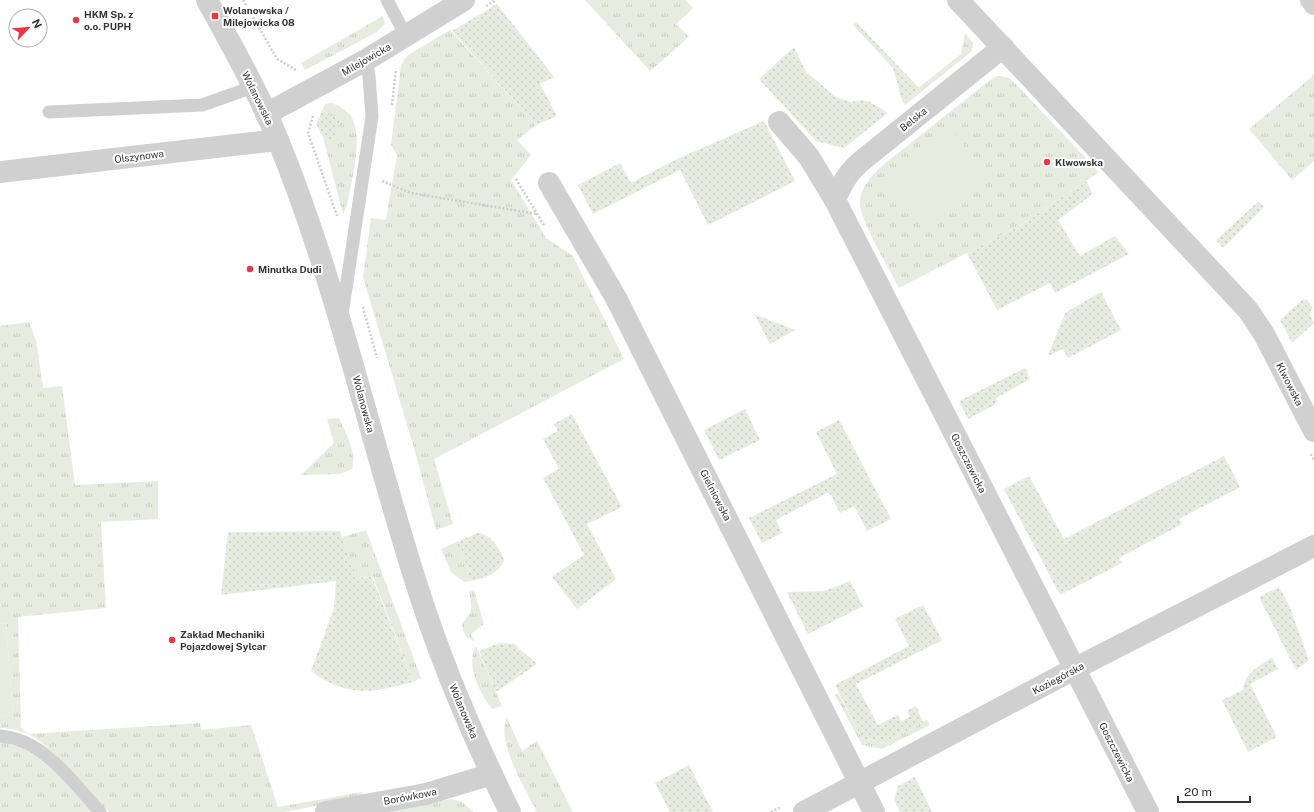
<svg xmlns="http://www.w3.org/2000/svg" width="1314" height="812" font-family="'Public Sans',sans-serif">
<defs>
<pattern id="grass-tufts" width="24" height="20" patternUnits="userSpaceOnUse"><rect width="24" height="20" fill="#e6ecdf"/><path d="M3 7l-1-3M5 7V3M7 7l1-3M15 17l-1-3M17 17v-4M19 17l1-3" fill="none" stroke="#c6cbc0"/></pattern>
<pattern id="park-dots" width="8" height="8" patternUnits="userSpaceOnUse"><rect width="8" height="8" fill="#e6ecdf"/><path d="M2 2h.1M6 6h.1" fill="none" stroke="#c6cbc0" stroke-width="1.8" stroke-linecap="round"/></pattern>
</defs>
<rect width="100%" height="100%" fill="#fff"/>
<g fill="url(#grass-tufts)">
<path d="M 585,0 L 685,0 L 693,8 L 676,24 L 689,37 L 650,71 Z"/>
<path d="M 383,16 L 385,24 L 377,32 L 305,70 L 301,63 Z"/>
<path d="M 450,30 L 536,125 L 517,140 L 531,155 L 511,180 L 546,238 L 573,256 L 624,359 L 434,459 L 453,524 L 436,530 L 414,448 L 363,277 L 371,218 L 386,220 L 397,155 L 391,145 L 401,66 L 404,60 L 408,55 Z"/>
<path d="M 965,33 L 973,43 L 972,51 L 905,105 L 902,101 L 961,54 Z"/>
<path d="M 1314,75 L 1314,161 L 1292,180 L 1249,129 Z"/>
<path d="M 998,76 L 1010,78 L 1099,172 L 1021,225 L 899,288 C 890,270 861,222 860,204 C 859,189 873,174 883,165 L 990,80 Z"/>
<path d="M 332,103 C 339,106 345,109 350,115 C 365,134 351,183 347,206 L 343,214 L 323,137 L 333,143 L 321,113 L 325,104 Z"/>
<path d="M 29,322 L 36,340 L 43,388 L 62,386 L 75,485 L 158,481 L 158,519 L 101,522 L 106,608 L 18,617 L 21,728 L 29,734 L 200,723 L 201,730 L 251,725 L 278,807 L 362,792 L 363,797 L 284,812 L 109,812 C 88,790 56,749 30,735 C 20,730 10,728 0,728 L 0,717 L 13,715 L 6,623 L 0,624 L 0,326 Z"/>
<path d="M 339,418 C 346,434 357,452 352,469 L 340,474 L 301,475 L 334,443 L 327,419 Z"/>
<path d="M 366,530 L 421,678 L 413,682 L 373,577 L 357,578 L 342,537 Z"/>
<path d="M 459,541 L 471,581 L 464,582 L 451,572 L 441,549 Z"/>
<path d="M 474,590 L 484,624 L 471,634 L 474,641 C 465,638 463,633 462,624 C 473,610 473,609 469,592 Z"/>
<path d="M 476,646 L 502,706 L 492,709 C 480,694 465,664 476,646 Z"/>
<path d="M 838,693 L 862,738 L 884,743 L 927,720 L 930,725 L 882,749 L 862,745 L 835,695 Z"/>
<path d="M 507,718 L 522,751 L 537,741 L 573,812 L 537,812 C 526,790 495,740 507,718 Z"/>
<path d="M 0,742 C 41,748 65,783 91,812 L 0,812 Z"/>
<path d="M 451,799 L 462,802 L 474,812 L 377,812 Z"/>
</g>
<g fill="url(#park-dots)">
<path d="M 497,4 L 554,77 L 540,84 L 557,116 L 536,125 L 452,31 Z"/>
<path d="M 856,22 L 919,88 L 902,101 L 893,68 L 853,25 Z"/>
<path d="M 794,47 L 806,72 L 836,97 L 851,102 L 863,100 L 870,102 L 888,113 L 844,148 L 816,141 L 759,79 Z"/>
<path d="M 321,113 L 341,118 L 333,143 L 323,137 L 316,124 Z"/>
<path d="M 764,121 L 795,181 L 708,225 L 680,170 L 593,214 L 578,185 L 620,163 L 631,183 L 675,160 Z"/>
<path d="M 1086,181 L 1093,194 L 1058,220 L 1080,256 L 1115,236 L 1129,254 L 1055,293 L 1050,283 L 997,310 L 967,253 L 1021,225 Z"/>
<path d="M 1258,202 L 1264,207 L 1223,248 L 1216,240 Z"/>
<path d="M 1101,292 L 1121,330 L 1068,358 L 1063,349 L 1048,356 L 1065,313 Z"/>
<path d="M 1306,299 L 1313,307 L 1310,314 L 1314,323 L 1292,343 L 1280,320 L 1302,300 Z"/>
<path d="M 754,314 L 795,330 L 770,344 Z"/>
<path d="M 1025,368 L 1030,379 L 996,398 L 998,403 L 968,419 L 959,401 Z"/>
<path d="M 745,409 L 760,440 L 719,460 L 704,430 Z"/>
<path d="M 572,414 L 622,507 L 587,524 L 616,579 L 577,609 L 552,577 L 584,555 L 543,478 L 559,469 L 543,439 L 558,431 L 554,424 Z"/>
<path d="M 839,420 L 891,519 L 867,531 L 854,506 L 840,513 L 829,492 L 776,520 L 782,533 L 762,543 L 749,518 L 837,474 L 816,432 Z"/>
<path d="M 1224,456 L 1240,487 L 1179,519 L 1182,524 L 1119,558 L 1122,563 L 1060,595 L 1004,489 L 1029,476 L 1064,539 Z"/>
<path d="M 340,531 L 357,578 L 372,577 L 413,682 C 371,693 348,698 311,671 L 334,608 L 336,581 L 221,595 L 228,532 Z"/>
<path d="M 477,533 C 491,534 499,548 504,560 C 499,574 484,578 471,581 L 459,541 Z"/>
<path d="M 850,581 L 863,606 L 808,634 L 787,592 L 824,591 Z"/>
<path d="M 1279,587 L 1289,605 L 1309,660 L 1296,670 L 1259,597 Z"/>
<path d="M 923,605 L 942,640 L 856,684 L 878,725 L 898,715 L 901,721 L 910,717 L 907,711 L 916,706 L 923,722 L 884,743 L 862,738 L 835,685 L 909,646 L 895,619 Z"/>
<path d="M 499,643 L 514,644 L 537,664 L 496,692 L 479,651 Z"/>
<path d="M 1272,657 L 1278,669 L 1250,684 L 1277,737 L 1248,752 L 1222,700 L 1243,690 C 1243,674 1260,666 1272,657 Z"/>
<path d="M 689,765 L 713,812 L 670,812 L 655,783 Z"/>
<path d="M 915,777 L 932,812 L 900,812 L 894,800 L 898,786 Z"/>
</g>
<g fill="#e6ecdf">
<path d="M 951,129 L 987,176 L 920,226 L 885,179 Z"/>
<path d="M 6,623 L 13,715 L 0,717 L 0,624 Z"/>
</g>
<g fill="none" stroke-linecap="round" stroke-linejoin="round">
<g stroke="#cdcdcd" stroke-width="2.5" stroke-dasharray="2 2" stroke-linecap="butt">
<path d="M 243,0 L 277,59 L 298,71"/>
<path d="M 486,6 L 496,0"/>
<path d="M 392,105 L 396,69"/>
<path d="M 313,116 L 308,133 L 337,216"/>
<path d="M 516,179 L 545,227"/>
<path d="M 382,181 L 411,193 L 537,214"/>
<path d="M 363,307 L 377,358"/>
<path d="M 1311,454 L 1314,460"/>
<path d="M 771,812 L 781,807"/>
</g>
<g stroke="#d0d0d0" stroke-width="13">
<path d="M 387,0 L 406,36"/>
<path d="M 49,112 L 202,105 L 253,87"/>
<path d="M 342,315 L 372,116 L 369,76 L 366,60"/>
<path d="M 0,736 C 44,739 73,783 100,812"/>
</g>
<g stroke="#d0d0d0" stroke-width="22">
<path d="M 958,0 L 1248,310 L 1264,334 L 1314,431"/>
<path d="M 1311,0 L 1314,4"/>
<path d="M 266,114 L 366,60 L 464,0"/>
<path d="M 779,122 L 809,157 L 835,200 L 1148,812"/>
<path d="M 0,172 L 278,140"/>
<path d="M 549,183 L 616,298 L 874,812"/>
<path d="M 835,200 C 841,185 847,174 859,163 L 1003,47"/>
<path d="M 326,812 L 426,794 L 492,774"/>
<path d="M 804,812 L 1074,669 L 1314,546"/>
</g>
<path stroke="#d0d0d0" stroke-width="22" d="M 207,0 C 232,46 258,92 278,140 C 339,289 371,446 421,598 C 445,672 476,743 510,812"/>
</g>
<g fill="#e63946" stroke="#fff" stroke-width="1.5">
<rect x="211" y="12" width="8" height="8" rx="2"/>
<circle cx="76" cy="20" r="4"/>
<circle cx="1047" cy="162" r="4"/>
<circle cx="250" cy="269" r="4"/>
<circle cx="172" cy="640" r="4"/>
</g>
<g text-anchor="middle" stroke-width="4" stroke-linejoin="round" paint-order="stroke">
<g font-size="10" font-weight="bold" fill="#333" stroke="#fff" text-anchor="start">
<text x="223" y="14">Wolanowska /<tspan x="223" dy="12">Milejowicka 08</tspan></text>
<text x="84" y="18">HKM Sp. z<tspan x="84" dy="12">o.o. PUPH</tspan></text>
<text x="1055" y="166">Klwowska</text>
<text x="258" y="273">Minutka Dudi</text>
<text x="180" y="638">Zakład Mechaniki<tspan x="180" dy="12">Pojazdowej Sylcar</tspan></text>
</g>
<g font-size="10" fill="#333" stroke="#fff">
<text transform="translate(366 59) rotate(-30)" y="4">Milejowicka</text>
<text transform="translate(258 98) rotate(64)" y="4">Wolanowska</text>
<text transform="translate(913 119) rotate(-39)" y="4">Belska</text>
<text transform="translate(139 156) rotate(-7)" y="4">Olszynowa</text>
<text transform="translate(1290 384) rotate(63)" y="4">Klwowska</text>
<text transform="translate(364 404) rotate(75)" y="4">Wolanowska</text>
<text transform="translate(969 463) rotate(63)" y="4">Goszczewicka</text>
<text transform="translate(716 495) rotate(63)" y="4">Gielniowska</text>
<text transform="translate(1058 678) rotate(-28)" y="4">Koziegórska</text>
<text transform="translate(464 711) rotate(67)" y="4">Wolanowska</text>
<text transform="translate(1117 752) rotate(63)" y="4">Goszczewicka</text>
<text transform="translate(410 796) rotate(-11)" y="4">Borówkowa</text>
</g>
</g>
<g transform="translate(28 28) rotate(64)"><circle r="19" fill="#ffffff" stroke="#adadad"/>
<path d="M0-3L7 15L0 10L-7 15Z" fill="#e63946"/>
<text y="-6" font-size="11" font-weight="bold" text-anchor="middle" fill="#333333">N</text>
</g>
<path d="M1178 796v6h72v-6" fill="none" stroke="#333333" stroke-width="2"/>
<text x="1184" y="796" font-size="12" fill="#333333" stroke="#ffffff" stroke-width="3" paint-order="stroke">20 m</text>
</svg>
